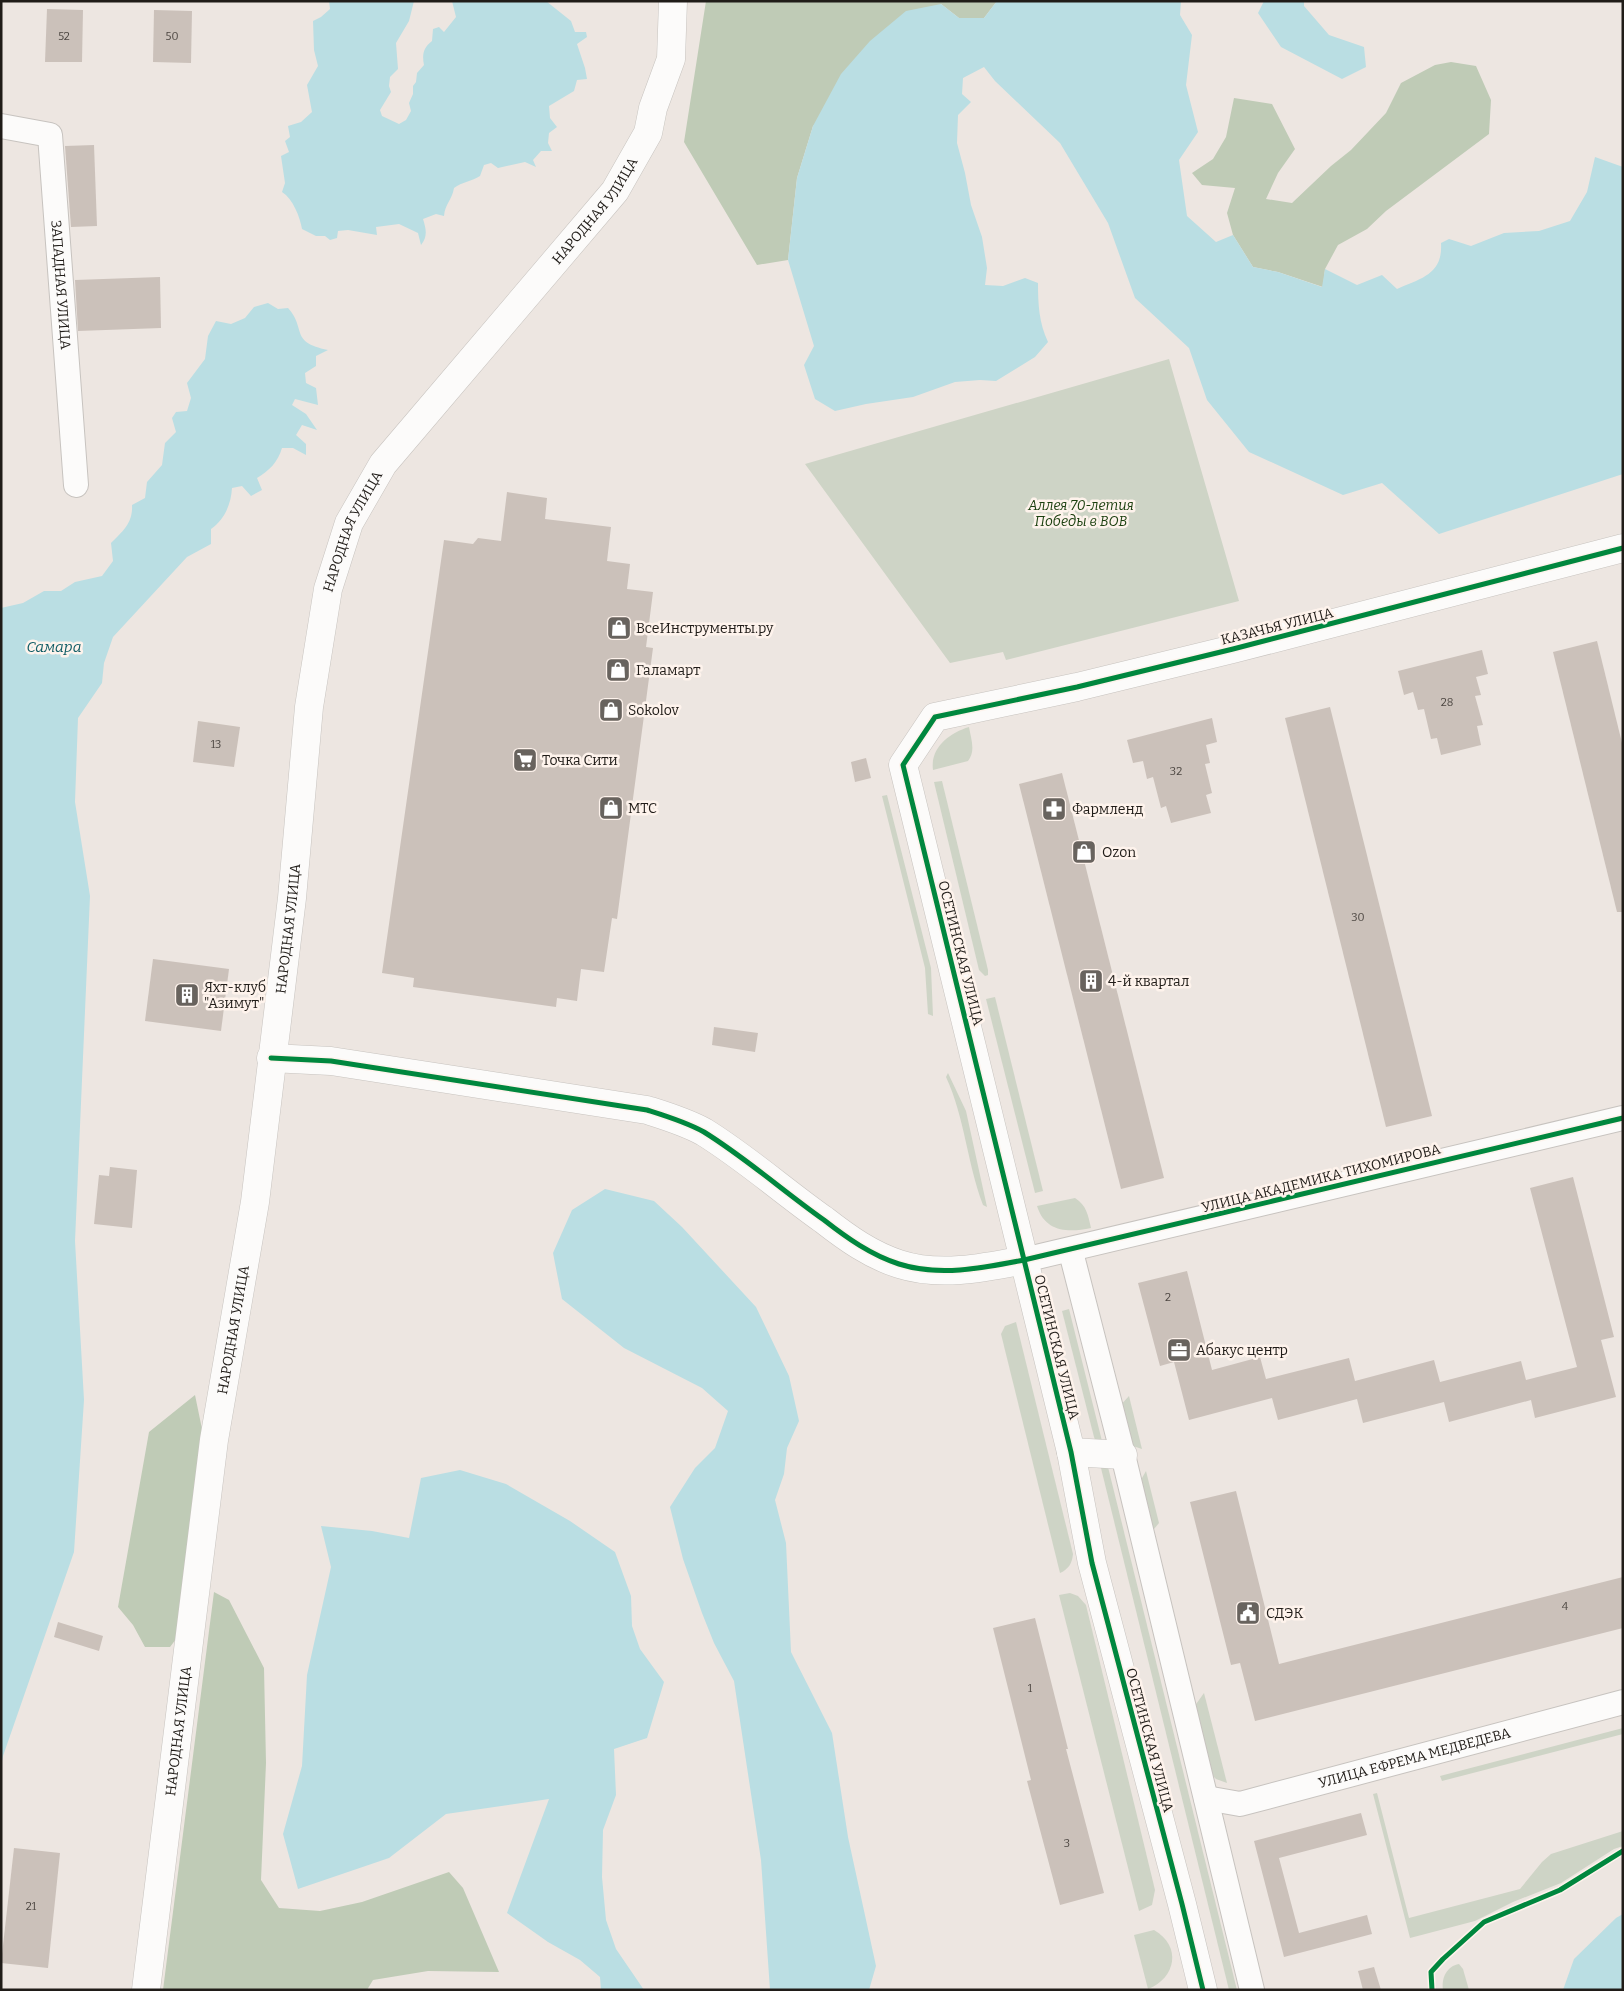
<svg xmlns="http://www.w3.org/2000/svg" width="1624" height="1991" font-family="Bitter,serif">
<rect width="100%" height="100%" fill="#ede6e1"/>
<g fill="#ced4c6">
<path d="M 1169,359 L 1239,601 L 1006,660 L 1003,652 L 950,663 L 805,464 Z"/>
<path d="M 969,727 C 971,739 976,751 968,761 L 933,770 C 930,748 949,733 969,727 Z"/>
<path d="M 942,781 L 988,970 L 988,975 L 985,976 L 979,970 L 934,782 Z"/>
<path d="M 887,795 L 931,968 L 933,1016 L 928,1014 L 925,968 L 882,796 Z"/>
<path d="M 995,997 L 1043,1191 L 1035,1193 L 986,999 Z"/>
<path d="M 948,1073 L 966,1111 L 987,1207 L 983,1205 C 967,1163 965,1118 946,1077 Z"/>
<path d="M 1075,1198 C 1087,1206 1088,1215 1091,1228 C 1068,1233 1045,1232 1037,1206 Z"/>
<path d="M 1069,1309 L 1103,1445 L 1096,1442 L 1094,1437 L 1062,1311 Z"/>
<path d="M 1016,1322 L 1073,1554 C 1072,1563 1069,1569 1060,1573 L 1001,1334 L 1005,1326 Z"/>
<path d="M 1129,1396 L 1142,1449 L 1130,1445 L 1118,1408 Z"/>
<path d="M 1100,1464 L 1108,1467 L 1237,1990 L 1229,1990 Z"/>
<path d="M 1146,1471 L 1159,1523 L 1149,1535 L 1138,1485 Z"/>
<path d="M 1070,1593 L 1078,1596 L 1086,1605 L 1155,1890 L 1152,1905 L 1139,1911 L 1059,1595 Z"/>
<path d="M 1204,1693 L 1227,1783 L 1216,1779 L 1210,1773 L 1194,1707 Z"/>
<path d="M 1623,1728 L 1623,1734 L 1442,1781 L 1440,1776 Z"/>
<path d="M 1377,1793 L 1409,1918 L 1520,1889 L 1542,1862 L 1551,1854 L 1623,1831 L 1623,1846 L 1614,1849 L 1561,1883 L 1513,1902 L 1475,1921 L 1410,1938 L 1373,1794 Z"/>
<path d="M 1154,1930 C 1182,1946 1176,1978 1148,1989 L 1134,1935 Z"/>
<path d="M 1459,1964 L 1463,1969 L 1469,1990 L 1443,1990 C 1441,1978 1447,1966 1459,1964 Z"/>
</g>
<g fill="#bfcbb6">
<path d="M 706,1 L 997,1 L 984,18 L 959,18 L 941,4 L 813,126 L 797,178 L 788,260 L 757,265 L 684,142 Z"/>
<path d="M 1451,62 L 1476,66 L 1491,100 L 1489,134 L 1386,211 L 1367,229 L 1338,245 L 1325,269 L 1323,287 L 1278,272 L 1253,267 L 1233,235 L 1227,213 L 1235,188 L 1202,185 L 1192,173 L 1213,159 L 1226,137 L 1234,98 L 1272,104 L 1295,149 L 1278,173 L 1266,199 L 1292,203 L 1331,166 L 1351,150 L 1386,113 L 1401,83 L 1435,65 Z"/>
<path d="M 195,1395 L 202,1429 L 179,1635 L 170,1647 L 145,1647 L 133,1625 L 118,1607 L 149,1432 Z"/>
<path d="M 214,1592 L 229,1600 L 264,1668 L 266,1763 L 261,1880 L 279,1908 L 320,1911 L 362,1902 L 449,1872 L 463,1888 L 499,1972 L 428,1971 L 373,1980 L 367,1990 L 163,1990 Z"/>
</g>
<g fill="#badee3">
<path d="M 329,1 L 414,1 L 409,21 L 396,43 L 398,69 L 390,77 L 389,86 L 391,92 L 380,110 L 382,116 L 399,124 L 406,120 L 411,111 L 409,103 L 413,94 L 413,86 L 416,82 L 417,73 L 424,65 C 422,55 423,48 432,41 L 433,29 L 439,27 L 444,32 L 456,17 L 452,1 L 546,1 L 571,21 L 575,32 L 586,32 L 587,37 L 577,44 L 585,68 L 587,79 L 577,80 L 574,91 L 549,106 L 550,118 L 557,127 L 549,133 L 548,143 L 552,151 L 541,151 L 533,160 L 536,167 L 525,162 L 498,168 L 491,163 L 484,165 L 480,176 C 472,181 462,182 454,188 C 452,200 445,204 444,216 L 436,214 L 423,219 C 426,229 428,236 421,245 L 418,233 L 399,224 L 376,227 L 377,235 L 348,230 L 338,231 L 337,238 L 330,240 L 325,236 L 316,236 L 302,229 C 300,217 293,199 282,192 L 285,183 L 281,156 L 289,152 L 285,141 L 290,137 L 288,126 L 301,122 L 312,112 L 307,85 L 318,66 L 314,50 L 313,21 L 321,17 L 330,9 Z"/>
<path d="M 997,1 L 1181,1 L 1180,15 L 1192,35 L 1186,85 L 1198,132 L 1179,160 L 1187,216 L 1216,242 L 1233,235 L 1253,267 L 1278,272 L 1322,287 L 1325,269 L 1357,285 L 1382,275 L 1397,289 C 1422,278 1443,274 1441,243 L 1449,239 L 1471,246 L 1504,233 L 1539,231 L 1570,221 L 1587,192 L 1595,157 L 1623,167 L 1623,474 L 1439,534 L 1382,483 L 1343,495 L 1249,452 L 1207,400 L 1189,348 L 1135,298 L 1108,223 L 1060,143 L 995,81 L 984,67 L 963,78 L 962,94 L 971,102 L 958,115 L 957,143 L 965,173 L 971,205 L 982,237 L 987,268 L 985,285 L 1003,286 L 1025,278 L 1038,283 C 1038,304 1039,323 1048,342 L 1035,357 L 996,381 L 980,380 L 955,382 L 913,397 L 866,404 L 835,411 L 815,399 L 804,365 L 814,346 L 788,260 L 797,178 L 813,126 L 841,74 L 870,41 L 906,11 L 941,4 L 959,18 L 984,18 Z"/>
<path d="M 1264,1 L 1304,1 L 1304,6 L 1329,35 L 1364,47 L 1366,67 L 1342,79 L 1281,47 L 1258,13 Z"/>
<path d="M 268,303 L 278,309 L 288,308 C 307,329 289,342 328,350 L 316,356 L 316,366 L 305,373 L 306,383 L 316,388 L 318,405 L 295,399 L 292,405 L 306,414 L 317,430 L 302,425 L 296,435 L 306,444 L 306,455 L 293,448 L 282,448 C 278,462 269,471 257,478 L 262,490 L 251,496 L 242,486 L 232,488 C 231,505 224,520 211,529 L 211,544 L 187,557 L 113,637 L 104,663 L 102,683 L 78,718 L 75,802 L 90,896 L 75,1241 L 84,1400 L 74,1552 L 3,1756 L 1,1766 L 1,608 L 23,603 L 44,591 L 61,591 L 75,582 L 102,576 L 113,561 L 111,543 C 123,531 133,523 132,505 L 145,498 L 147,482 L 162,465 L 165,443 L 176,432 L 172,418 L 176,412 L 187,411 L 191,398 L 187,383 L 205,359 L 208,336 L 216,321 L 231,324 L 245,318 L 254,307 Z"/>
<path d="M 605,1189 L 654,1201 L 682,1227 L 756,1307 L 789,1376 L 799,1421 L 787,1448 L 784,1474 L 775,1500 L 786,1543 L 791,1652 L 832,1733 L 848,1837 L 876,1966 L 869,1990 L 770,1990 L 761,1860 L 734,1681 L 714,1643 L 702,1613 L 683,1559 L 670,1507 L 695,1468 L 715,1448 L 728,1411 L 702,1388 L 624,1348 L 562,1299 L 553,1253 L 572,1210 Z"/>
<path d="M 460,1470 L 506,1484 L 570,1521 L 615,1552 L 631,1596 L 632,1626 L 640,1649 L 664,1682 L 647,1738 L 614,1749 L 616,1795 L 603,1830 L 602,1877 L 606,1920 L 616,1949 L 644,1990 L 601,1990 L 600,1977 L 580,1960 L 548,1942 L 507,1913 L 549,1799 L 446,1814 L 389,1858 L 298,1889 L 283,1834 L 302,1766 L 307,1675 L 331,1567 L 321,1526 L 372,1531 L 409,1538 L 421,1478 Z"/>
<path d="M 1623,1914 L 1623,1990 L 1563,1990 L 1574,1959 L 1616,1918 Z"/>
</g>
<g fill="#cbc1ba">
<path d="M 47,9 L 83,10 L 82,62 L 45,62 Z"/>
<path d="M 154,10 L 192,11 L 191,63 L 153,62 Z"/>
<path d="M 94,145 L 97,226 L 71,227 L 65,146 Z"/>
<path d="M 160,277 L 161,328 L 78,331 L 75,280 Z"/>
<path d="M 507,492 L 547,498 L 545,519 L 611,527 L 607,561 L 630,564 L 627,589 L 653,592 L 646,647 L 653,648 L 617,919 L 612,918 L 604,972 L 581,969 L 577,1001 L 557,998 L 556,1007 L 413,987 L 414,978 L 382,973 L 444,540 L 473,544 L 478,538 L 501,541 Z"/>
<path d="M 1597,641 L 1623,747 L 1623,912 L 1617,912 L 1553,652 Z"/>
<path d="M 1482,650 L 1488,674 L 1476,677 L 1481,695 L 1475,696 L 1483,725 L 1477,726 L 1481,745 L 1441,755 L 1437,738 L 1431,739 L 1424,709 L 1418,710 L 1413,692 L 1404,695 L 1398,671 Z"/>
<path d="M 1330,707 L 1432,1116 L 1386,1127 L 1285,718 Z"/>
<path d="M 1212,718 L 1217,742 L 1206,745 L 1210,763 L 1205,764 L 1212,793 L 1206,795 L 1211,813 L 1171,823 L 1166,806 L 1161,808 L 1153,777 L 1147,779 L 1143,761 L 1133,763 L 1127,740 Z"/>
<path d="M 198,721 L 240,727 L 234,767 L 193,762 Z"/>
<path d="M 866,758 L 871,778 L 855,782 L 851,762 Z"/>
<path d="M 1062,773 L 1164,1178 L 1121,1189 L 1019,784 Z"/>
<path d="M 153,959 L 229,969 L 221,1031 L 145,1021 Z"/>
<path d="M 714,1027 L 758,1033 L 755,1052 L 712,1045 Z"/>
<path d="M 110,1167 L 137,1170 L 132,1228 L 94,1224 L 99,1175 L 109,1176 Z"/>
<path d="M 1573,1177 L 1614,1337 L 1601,1340 L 1616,1397 L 1535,1418 L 1531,1400 L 1449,1422 L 1444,1402 L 1363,1423 L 1357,1399 L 1278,1420 L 1272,1398 L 1189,1420 L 1174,1362 L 1160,1366 L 1138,1283 L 1187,1271 L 1212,1370 L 1260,1357 L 1266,1379 L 1349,1358 L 1355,1381 L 1434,1360 L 1440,1382 L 1521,1361 L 1526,1380 L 1577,1367 L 1530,1188 Z"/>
<path d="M 1236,1491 L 1279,1664 L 1623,1577 L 1623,1628 L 1255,1721 L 1240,1663 L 1231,1665 L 1190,1502 Z"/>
<path d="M 1035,1618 L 1068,1749 L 1066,1749 L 1104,1893 L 1060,1905 L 1027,1781 L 1031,1780 L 993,1628 Z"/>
<path d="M 58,1622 L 103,1636 L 99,1651 L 54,1637 Z"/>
<path d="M 1361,1813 L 1367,1835 L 1279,1858 L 1299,1933 L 1367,1915 L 1372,1934 L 1284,1957 L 1254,1841 Z"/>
<path d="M 14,1848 L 60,1853 L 48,1968 L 1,1963 Z"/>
<path d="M 1374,1967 L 1381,1990 L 1363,1990 L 1358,1971 Z"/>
</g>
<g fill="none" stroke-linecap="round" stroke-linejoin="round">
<defs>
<g id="street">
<path id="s1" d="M 1,126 L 50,135 L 76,485"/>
<path d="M 1024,1260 L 1623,1118"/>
<path d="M 1073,1260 L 1123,1455 L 1252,1990"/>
<path id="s2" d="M 1206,1798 L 1240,1804 L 1623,1702"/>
</g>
<g id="secondary">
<path d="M 271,1058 L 331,1061 L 647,1110 C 666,1116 686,1122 704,1132 C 746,1158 783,1191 824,1220 C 847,1238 871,1255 899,1264 C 939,1277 983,1268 1024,1260"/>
<path d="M 1071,1452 L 1123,1455"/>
<path d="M 1203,1990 L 1182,1904 L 1092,1563 L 1071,1452 L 903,765 L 935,717 L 1077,687 L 1233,649 L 1623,548"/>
</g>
<g id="primary">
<path id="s3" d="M 146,1990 L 214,1440 L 255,1202 L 292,898 L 309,707 L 328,589 L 349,523 L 383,464 L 615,191 L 648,133 L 653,108 L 671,59 L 673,1"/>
</g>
</defs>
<use href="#street" stroke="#c7c3bf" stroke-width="26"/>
<use href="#secondary" stroke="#c7c3bf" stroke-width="29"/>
<use href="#primary" stroke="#c7c3bf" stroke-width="29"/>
<use href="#street" stroke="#fcfbfa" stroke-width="24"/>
<use href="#secondary" stroke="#fcfbfa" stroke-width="28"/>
<use href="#primary" stroke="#fcfbfa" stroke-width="28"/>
<defs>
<g id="cycleway">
<path d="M 271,1058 L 331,1061 L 647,1110 C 666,1116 686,1122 704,1132 C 746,1158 783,1191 824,1220 C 847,1238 871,1255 899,1264 C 939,1277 983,1268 1024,1260 L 1623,1118"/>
<path d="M 1203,1990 L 1182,1904 L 1092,1563 L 1071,1452 L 903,765 L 935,717 L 1077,687 L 1233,649 L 1623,548"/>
<path d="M 1432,1990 L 1431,1972 L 1443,1959 L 1484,1922 L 1560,1890 L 1623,1851"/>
</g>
</defs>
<use href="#cycleway" stroke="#fef3ec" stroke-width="8"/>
<use href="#cycleway" stroke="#00873e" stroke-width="5"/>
</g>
<defs>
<symbol id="shop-square" viewBox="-11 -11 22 22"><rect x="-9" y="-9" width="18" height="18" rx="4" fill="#68635e" stroke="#fef3ec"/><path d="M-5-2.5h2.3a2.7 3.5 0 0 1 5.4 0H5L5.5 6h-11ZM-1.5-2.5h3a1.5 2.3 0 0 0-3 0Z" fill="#fff"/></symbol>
<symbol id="supermarket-square" viewBox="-11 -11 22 22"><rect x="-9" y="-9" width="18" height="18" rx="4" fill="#68635e" stroke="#fef3ec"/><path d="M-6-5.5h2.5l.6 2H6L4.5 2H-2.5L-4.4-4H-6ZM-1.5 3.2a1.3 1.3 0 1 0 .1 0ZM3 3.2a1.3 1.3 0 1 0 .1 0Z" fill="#fff"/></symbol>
<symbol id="pharmacy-square" viewBox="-11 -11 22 22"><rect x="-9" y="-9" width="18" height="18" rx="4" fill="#68635e" stroke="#fef3ec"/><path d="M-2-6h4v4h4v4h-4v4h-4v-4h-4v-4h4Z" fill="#fff"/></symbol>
<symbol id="building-square" viewBox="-11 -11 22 22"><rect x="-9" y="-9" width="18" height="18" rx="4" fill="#68635e" stroke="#fef3ec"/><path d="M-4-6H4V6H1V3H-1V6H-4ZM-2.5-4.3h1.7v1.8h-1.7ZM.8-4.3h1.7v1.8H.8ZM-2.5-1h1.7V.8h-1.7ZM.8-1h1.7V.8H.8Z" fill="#fff"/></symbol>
<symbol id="office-square" viewBox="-11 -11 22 22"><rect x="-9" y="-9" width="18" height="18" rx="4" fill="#68635e" stroke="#fef3ec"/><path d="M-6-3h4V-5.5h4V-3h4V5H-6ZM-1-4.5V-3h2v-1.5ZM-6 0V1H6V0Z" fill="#fff"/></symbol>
<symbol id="civic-square" viewBox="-11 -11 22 22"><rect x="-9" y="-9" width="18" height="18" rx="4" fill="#68635e" stroke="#fef3ec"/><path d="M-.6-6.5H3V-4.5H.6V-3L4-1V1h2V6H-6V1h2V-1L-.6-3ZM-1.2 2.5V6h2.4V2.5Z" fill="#fff"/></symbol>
</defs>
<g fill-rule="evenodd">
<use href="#shop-square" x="605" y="614" width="28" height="28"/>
<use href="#shop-square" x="604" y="656" width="28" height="28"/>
<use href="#shop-square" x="597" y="696" width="28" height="28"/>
<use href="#supermarket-square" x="511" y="746" width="28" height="28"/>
<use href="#shop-square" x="597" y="794" width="28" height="28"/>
<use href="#pharmacy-square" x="1040" y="795" width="28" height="28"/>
<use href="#shop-square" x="1070" y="838" width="28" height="28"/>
<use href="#building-square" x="1077" y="967" width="28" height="28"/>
<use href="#building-square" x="173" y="981" width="28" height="28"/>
<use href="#office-square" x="1165" y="1336" width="28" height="28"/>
<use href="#civic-square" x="1234" y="1599" width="28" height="28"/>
</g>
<g text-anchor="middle" stroke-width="5" stroke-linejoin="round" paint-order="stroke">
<g font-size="11" fill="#4b4540">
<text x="64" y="40">52</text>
<text x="172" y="40">50</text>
<text x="1447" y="706">28</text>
<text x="216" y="748">13</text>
<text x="1176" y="775">32</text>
<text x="1358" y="921">30</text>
<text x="1168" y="1301">2</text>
<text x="1565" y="1610">4</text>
<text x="1030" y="1692">1</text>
<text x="1067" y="1847">3</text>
<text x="31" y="1910">21</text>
</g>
<g font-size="14" fill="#201c18" stroke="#fef3ec">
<text dy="5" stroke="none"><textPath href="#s3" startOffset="1881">НАРОДНАЯ УЛИЦА</textPath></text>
<text dy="5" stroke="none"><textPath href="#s1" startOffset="200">ЗАПАДНАЯ УЛИЦА</textPath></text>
<text dy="5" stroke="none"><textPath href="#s3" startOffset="1476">НАРОДНАЯ УЛИЦА</textPath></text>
<text transform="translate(1277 626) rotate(-14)" y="5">КАЗАЧЬЯ УЛИЦА</text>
<text dy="5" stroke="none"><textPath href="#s3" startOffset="1071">НАРОДНАЯ УЛИЦА</textPath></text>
<text transform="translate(961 953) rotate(76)" y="5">ОСЕТИНСКАЯ УЛИЦА</text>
<text transform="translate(1321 1178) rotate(-14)" y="5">УЛИЦА АКАДЕМИКА ТИХОМИРОВА</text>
<text dy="5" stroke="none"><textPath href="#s3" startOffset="666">НАРОДНАЯ УЛИЦА</textPath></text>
<text transform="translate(1057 1347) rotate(76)" y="5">ОСЕТИНСКАЯ УЛИЦА</text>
<text dy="5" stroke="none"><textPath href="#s3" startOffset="261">НАРОДНАЯ УЛИЦА</textPath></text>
<text transform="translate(1150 1740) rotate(75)" y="5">ОСЕТИНСКАЯ УЛИЦА</text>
<text dy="5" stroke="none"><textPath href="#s2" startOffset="215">УЛИЦА ЕФРЕМА МЕДВЕДЕВА</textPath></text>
</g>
<g font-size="14" font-style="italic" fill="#1a3f0e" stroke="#fef3ec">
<text x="1081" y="510">Аллея 70-летия<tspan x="1081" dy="16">Победы в ВОВ</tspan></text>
</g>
<g font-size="14" fill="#201c18" stroke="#fef3ec" text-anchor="start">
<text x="636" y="633">ВсеИнструменты.ру</text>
<text x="636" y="675">Галамарт</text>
<text x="628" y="715">Sokolov</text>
<text x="542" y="765">Точка Сити</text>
<text x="628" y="813">МТС</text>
<text x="1072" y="814">Фармленд</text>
<text x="1102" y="857">Ozon</text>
<text x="1108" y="986">4-й квартал</text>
<text x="204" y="992">Яхт-клуб<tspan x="204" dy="16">"Азимут"</tspan></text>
<text x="1196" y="1355">Абакус центр</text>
<text x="1266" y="1618">СДЭК</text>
</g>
<g font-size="15" font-style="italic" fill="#105d66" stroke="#fef3ec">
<text x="54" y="652">Самара</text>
</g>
</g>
<rect width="1624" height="1991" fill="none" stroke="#201c18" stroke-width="5"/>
</svg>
